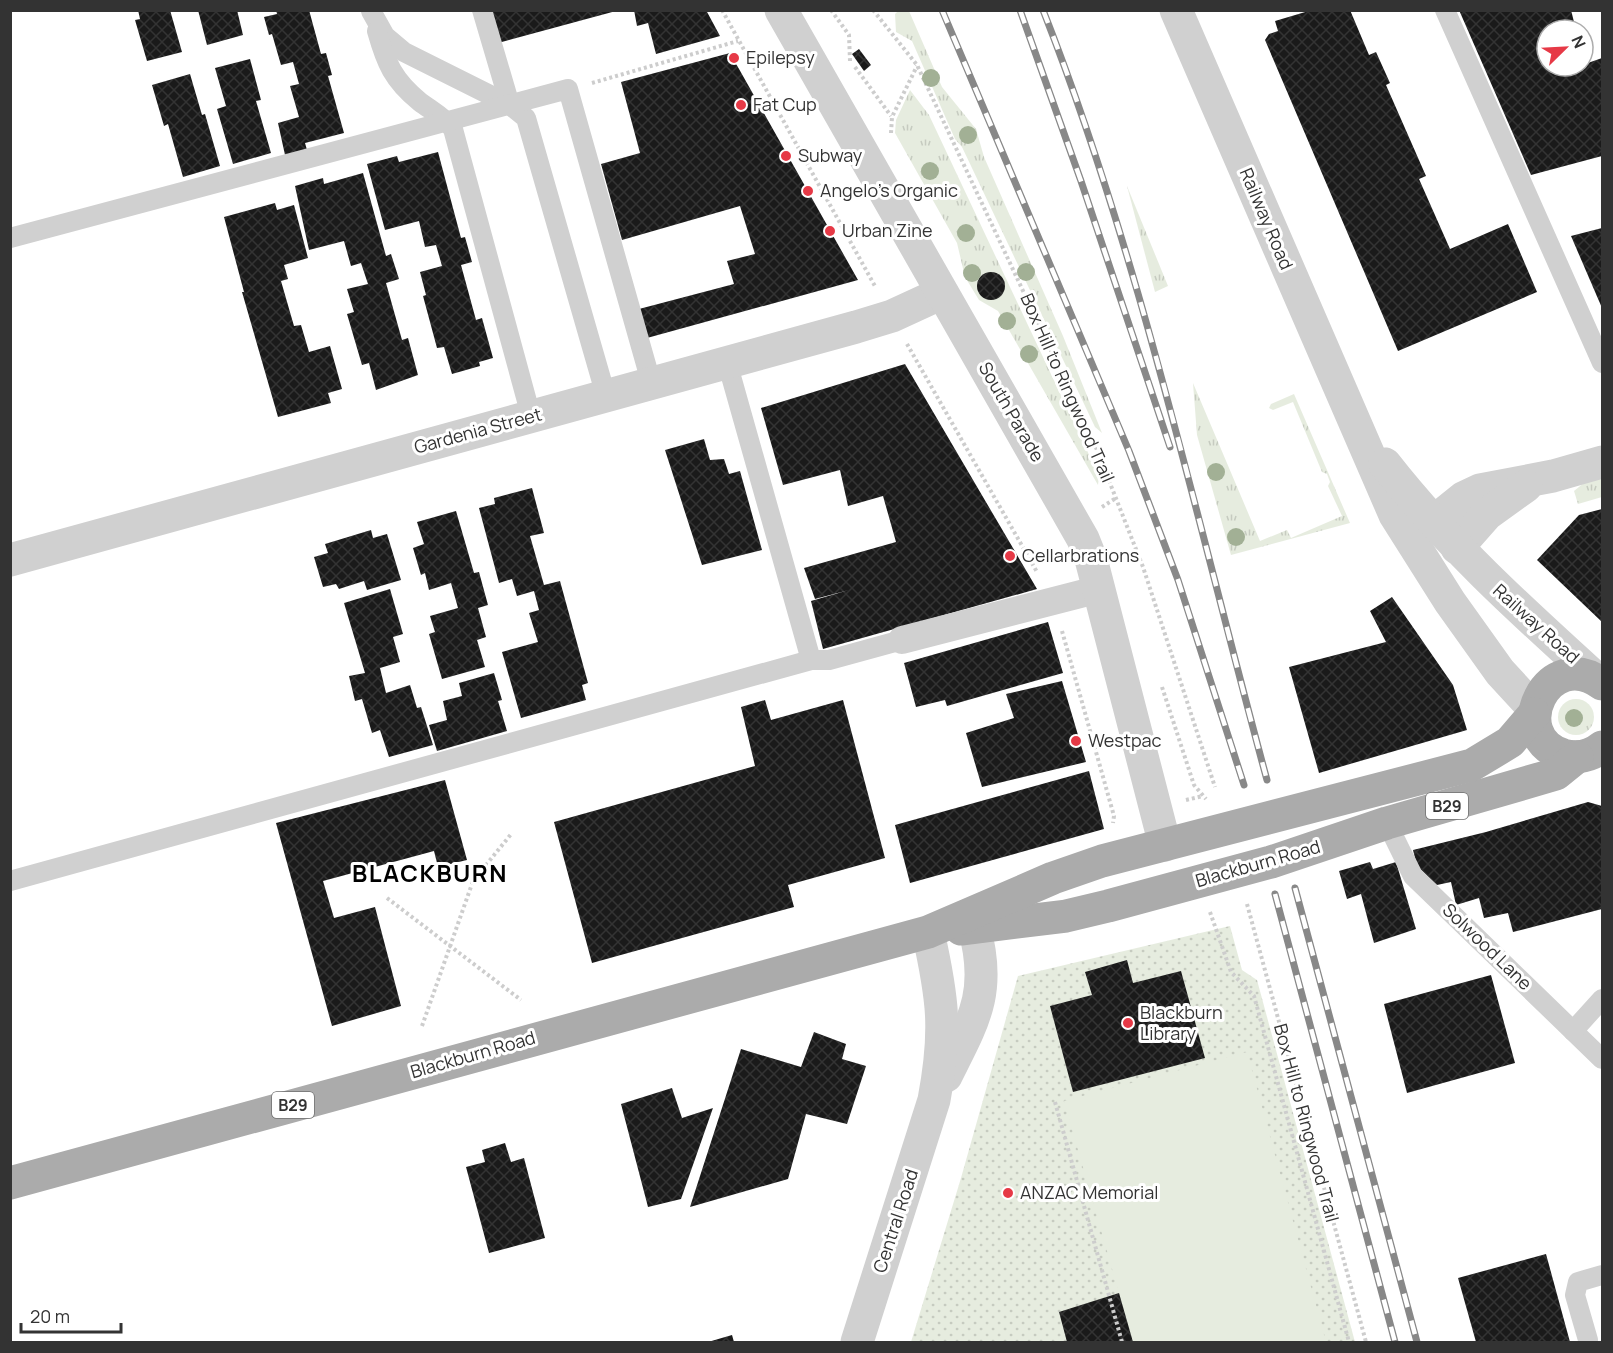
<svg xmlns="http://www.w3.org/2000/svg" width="1613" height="1353" font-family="Manrope,sans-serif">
<defs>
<pattern id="grass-tufts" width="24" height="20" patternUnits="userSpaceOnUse" patternTransform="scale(1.5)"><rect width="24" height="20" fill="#e6ecdf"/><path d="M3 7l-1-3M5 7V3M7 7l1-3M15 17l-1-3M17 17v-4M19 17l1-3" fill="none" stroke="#c6cbc0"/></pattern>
<pattern id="park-dots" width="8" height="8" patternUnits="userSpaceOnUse" patternTransform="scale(1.5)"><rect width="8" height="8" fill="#e6ecdf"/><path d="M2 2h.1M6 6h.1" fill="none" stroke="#c6cbc0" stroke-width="1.8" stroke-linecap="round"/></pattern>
<pattern id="building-cross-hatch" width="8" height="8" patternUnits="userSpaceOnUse" patternTransform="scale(1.5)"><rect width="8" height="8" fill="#1a1a1a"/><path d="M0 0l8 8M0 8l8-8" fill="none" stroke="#333"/></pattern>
</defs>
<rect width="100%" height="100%" fill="#fff"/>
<g fill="url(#grass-tufts)">
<path d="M 898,11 L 909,11 L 942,87 L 976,129 L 984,157 L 1063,336 L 1102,433 L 1095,427 L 962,147 L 955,139 L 912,41 L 896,32 L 895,14 Z"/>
<path d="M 910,90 L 929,115 L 1099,476 L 1098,485 L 998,311 L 979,300 L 965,277 L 957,243 L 895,133 L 896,120 Z"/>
<path d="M 1127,186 L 1168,286 L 1155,292 Z"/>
<path d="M 1193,383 L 1260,541 L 1287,530 L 1291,538 L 1342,516 L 1328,486 L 1330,482 L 1327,474 L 1322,472 L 1293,402 L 1273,410 L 1269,408 L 1271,404 L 1294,394 L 1350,523 L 1231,555 L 1197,435 Z"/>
<path d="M 1602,476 L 1602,497 L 1578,504 L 1574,491 L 1585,482 Z"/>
<circle cx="1576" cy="717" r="18"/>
</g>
<path fill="url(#park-dots)" d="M 1230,926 L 1242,970 L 1257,980 L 1355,1342 L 911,1342 L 961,1178 L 1018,976 Z"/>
<path fill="#e6ecdf" d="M 1247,1052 L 1326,1342 L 1133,1342 L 1064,1101 Z"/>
<g fill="url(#building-cross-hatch)">
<path d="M 138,10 L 170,10 L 182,52 L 147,61 L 135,20 L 140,19 Z"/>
<path d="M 198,10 L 237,10 L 243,35 L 207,45 Z"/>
<path d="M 276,10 L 309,10 L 321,54 L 326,53 L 332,75 L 328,76 L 344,133 L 305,143 L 307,150 L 285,155 L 278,123 L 299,117 L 290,86 L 299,84 L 293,62 L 281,65 L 272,34 L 269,35 L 264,17 L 277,14 Z"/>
<path d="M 488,10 L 616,10 L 616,11 L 498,43 Z"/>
<path d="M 634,10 L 706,10 L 720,36 L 656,54 L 648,23 L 637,26 Z"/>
<path d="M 1312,10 L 1350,10 L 1369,55 L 1376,52 L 1390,83 L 1386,85 L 1426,176 L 1419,179 L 1450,249 L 1508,224 L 1537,292 L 1398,351 L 1265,40 L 1269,34 L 1278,31 L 1275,21 Z"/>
<path d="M 1459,10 L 1571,10 L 1576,30 L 1547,30 L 1547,66 L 1583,66 L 1583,59 L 1585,64 L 1602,58 L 1602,156 L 1531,175 Z"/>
<path d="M 859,49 L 871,65 L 864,71 L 852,54 Z"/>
<path d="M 730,53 L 858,280 L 647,338 L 639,309 L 734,284 L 727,261 L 755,254 L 740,206 L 622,240 L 601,164 L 640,153 L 621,82 Z"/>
<path d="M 250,59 L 261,100 L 256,101 L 271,153 L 233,164 L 217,109 L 226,106 L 215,68 Z"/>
<path d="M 190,74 L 202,115 L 205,114 L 220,166 L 183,177 L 168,124 L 164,126 L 152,85 Z"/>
<path d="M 438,152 L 461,238 L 465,237 L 472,262 L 461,265 L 476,320 L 482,318 L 493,358 L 479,362 L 480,366 L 452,374 L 444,347 L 437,348 L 423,296 L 426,295 L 420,272 L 442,266 L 436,245 L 425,247 L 419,221 L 385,230 L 367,164 L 397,156 L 399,162 Z"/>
<path d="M 363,173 L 386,256 L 391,254 L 399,279 L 386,283 L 402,340 L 408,338 L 418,375 L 376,390 L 369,363 L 362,365 L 347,314 L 354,312 L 347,289 L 368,284 L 361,263 L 351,266 L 344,241 L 309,250 L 295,186 L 323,178 L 324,184 Z"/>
<path d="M 275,203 L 277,210 L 294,205 L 308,258 L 284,265 L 288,279 L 281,281 L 294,326 L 301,325 L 309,352 L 330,346 L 342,389 L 328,393 L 331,403 L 278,417 L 242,292 L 244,292 L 224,217 Z"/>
<path d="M 1602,228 L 1602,308 L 1571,236 Z"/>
<circle cx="991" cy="286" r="14"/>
<path d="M 905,364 L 1037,589 L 823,649 L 811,601 L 849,590 L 815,599 L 804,568 L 896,542 L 883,496 L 848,506 L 840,470 L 783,485 L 761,408 Z"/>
<path d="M 704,439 L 710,460 L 724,459 L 729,474 L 740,471 L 762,550 L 702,565 L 665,450 Z"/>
<path d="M 532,488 L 544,533 L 530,536 L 544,585 L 560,581 L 588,683 L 582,685 L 586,700 L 521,718 L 502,652 L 538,642 L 529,613 L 539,610 L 534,591 L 517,596 L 512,579 L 499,583 L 479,508 L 495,504 L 494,498 Z"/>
<path d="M 1602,509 L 1602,622 L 1537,560 L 1579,515 Z"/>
<path d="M 456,511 L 474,573 L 479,572 L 488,605 L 478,608 L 486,637 L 477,640 L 485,667 L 442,679 L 429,634 L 435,632 L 430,616 L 458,608 L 451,583 L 429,590 L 425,573 L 421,575 L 413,548 L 424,544 L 417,522 Z"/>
<path d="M 371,530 L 373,538 L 387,534 L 401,580 L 367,590 L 364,581 L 339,589 L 336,584 L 323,587 L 314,557 L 328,553 L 325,544 Z"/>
<path d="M 390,589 L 403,634 L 393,637 L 400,662 L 380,668 L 386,693 L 410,685 L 417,708 L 421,707 L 433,745 L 389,757 L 380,730 L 372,733 L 362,699 L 355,701 L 349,676 L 365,673 L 344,603 Z"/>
<path d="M 1392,597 L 1453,685 L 1467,730 L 1319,773 L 1289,667 L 1386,642 L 1370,611 Z"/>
<path d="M 1048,622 L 1063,673 L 947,706 L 945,700 L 916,707 L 904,663 Z"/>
<path d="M 494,673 L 502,700 L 498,701 L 507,731 L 437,751 L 429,725 L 447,720 L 443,701 L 462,696 L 459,683 Z"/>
<path d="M 1062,681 L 1086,762 L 982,787 L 966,733 L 1014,718 L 1006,694 Z"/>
<path d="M 765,700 L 771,720 L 843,700 L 885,858 L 788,885 L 794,907 L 592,963 L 554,822 L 755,766 L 741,707 Z"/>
<path d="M 1089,771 L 1104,829 L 910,883 L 895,825 Z"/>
<path d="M 445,780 L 467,860 L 438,867 L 434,851 L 323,881 L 334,918 L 375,907 L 401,1006 L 332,1026 L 276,823 Z"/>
<path d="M 1588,802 L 1602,806 L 1602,909 L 1513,932 L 1508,913 L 1484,918 L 1479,898 L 1456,905 L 1451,882 L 1437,885 L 1417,866 L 1413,850 L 1486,832 Z"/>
<path d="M 1370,862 L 1373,869 L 1396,862 L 1416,929 L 1374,943 L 1361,894 L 1347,899 L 1339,871 Z"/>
<path d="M 1127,960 L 1133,983 L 1181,971 L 1205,1058 L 1073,1092 L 1050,1006 L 1092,995 L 1085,972 Z"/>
<path d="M 1491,975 L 1515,1063 L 1407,1093 L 1384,1004 Z"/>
<path d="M 814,1032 L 846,1044 L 842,1059 L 866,1066 L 847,1124 L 806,1114 L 788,1179 L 690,1207 L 741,1049 L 801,1067 Z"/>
<path d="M 672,1088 L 682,1118 L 713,1108 L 681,1199 L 648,1207 L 621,1104 Z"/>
<path d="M 505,1143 L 511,1162 L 524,1158 L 545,1238 L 489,1253 L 466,1167 L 485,1162 L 482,1150 Z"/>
<path d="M 1546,1254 L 1570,1342 L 1476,1342 L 1458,1278 Z"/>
<path d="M 1119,1293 L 1133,1342 L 1067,1342 L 1059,1312 Z"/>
<path d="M 732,1335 L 734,1342 L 708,1342 Z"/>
</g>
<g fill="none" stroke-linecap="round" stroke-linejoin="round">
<g stroke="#cdcdcd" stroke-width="4" stroke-dasharray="3 3" stroke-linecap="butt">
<path d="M 722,10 L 876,288"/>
<path d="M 831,10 L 849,35 L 850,61"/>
<path d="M 873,10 L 917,65 L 1093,440 L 1143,567 L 1215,787"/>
<path d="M 855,67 L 891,116"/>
<path d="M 592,83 L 738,41"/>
<path d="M 891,133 L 892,117 L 917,66"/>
<path d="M 907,344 L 1037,572"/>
<path d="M 1102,507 L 1116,498"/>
<path d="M 1062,631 L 1114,816 L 1113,823"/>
<path d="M 1162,687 L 1194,785 L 1206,799"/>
<path d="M 1186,800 L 1203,796"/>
<path d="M 387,898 L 521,1000"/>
<path d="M 1247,904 L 1366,1342"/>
<path d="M 1210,912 L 1231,972 L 1254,996 L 1349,1342"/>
<path d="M 422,1026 L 473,881 L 512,833"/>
<path d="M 1055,1102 L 1122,1342"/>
</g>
<g stroke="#d0d0d0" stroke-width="20">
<path d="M 482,10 L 510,105"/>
<path d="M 1445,10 L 1602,363"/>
<path d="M 371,11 L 385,36 L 404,52 L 510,105 L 526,118 L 606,396"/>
<path d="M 377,31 C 386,63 393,80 420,102 C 432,111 444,117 453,129 L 531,416"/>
<path d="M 10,238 L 568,89 L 651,382"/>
<path d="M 727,362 L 811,660"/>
<path d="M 1387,823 L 1413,876 L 1602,1059"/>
<path d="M 10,881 L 811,660 L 829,660 L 902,640"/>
<path d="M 1573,1031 L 1602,999"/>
<path d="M 1588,1340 L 1575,1295 L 1578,1282 L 1602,1275"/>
</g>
<path stroke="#d0d0d0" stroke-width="28" d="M 902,640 L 1100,589"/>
<g stroke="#d0d0d0" stroke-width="33">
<path d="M 1432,523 L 1463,498 L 1480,490 L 1553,476 L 1602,462"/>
<path d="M 1457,548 L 1487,514 L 1526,486"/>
<path d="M 10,560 L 856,327 L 892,316 L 942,293"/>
</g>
<g stroke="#d0d0d0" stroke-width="33">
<path d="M 781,10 L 1083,539 L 1091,559 L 1165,845"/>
<path d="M 1176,10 L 1395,515 L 1450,602 L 1500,672 L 1535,710"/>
<path d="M 1385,464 C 1449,546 1525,614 1601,683"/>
<path d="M 946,1076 C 974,1020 992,992 974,927"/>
<path d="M 857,1342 L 934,1100 C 947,1031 943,999 928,932"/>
</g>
<g stroke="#ababab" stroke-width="33">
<path d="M 1602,684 C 1548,644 1504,735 1563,755 C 1577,759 1591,756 1602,747"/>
<path d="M 961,929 L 1066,916 L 1108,906 L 1271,862 L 1387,823 L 1556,774 L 1577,757"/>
<path d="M 10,1183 L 928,932 L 1053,878 L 1102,861 L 1472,765 L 1510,742 L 1534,714"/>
</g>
<defs>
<g id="rail">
<path d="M 942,10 L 1129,451 L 1178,580 L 1244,785"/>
<path d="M 1020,10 L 1081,181 L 1170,447"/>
<path d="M 1043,10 C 1141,259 1197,523 1267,780"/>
<path d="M 1295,888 L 1417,1342"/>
<path d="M 1275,894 L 1395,1342"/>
</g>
</defs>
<use href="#rail" stroke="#888" stroke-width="7"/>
<use href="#rail" stroke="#fff" stroke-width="4.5" stroke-dasharray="14" stroke-linecap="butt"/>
</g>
<g fill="#a2b095">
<circle cx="931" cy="78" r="9"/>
<circle cx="968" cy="135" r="9"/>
<circle cx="930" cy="171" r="9"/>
<circle cx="966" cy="233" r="9"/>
<circle cx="1026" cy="272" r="9"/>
<circle cx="972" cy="273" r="9"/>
<circle cx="1007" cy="321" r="9"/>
<circle cx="1029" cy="354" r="9"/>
<circle cx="1216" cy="472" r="9"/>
<circle cx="1236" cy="537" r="9"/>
<circle cx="1574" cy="718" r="9"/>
</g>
<g fill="#e63946" stroke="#fff" stroke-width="2">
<circle cx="734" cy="58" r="6"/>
<circle cx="741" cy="105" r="6"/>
<circle cx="786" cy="156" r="6"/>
<circle cx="808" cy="191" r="6"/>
<circle cx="830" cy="231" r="6"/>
<circle cx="1010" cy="556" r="6"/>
<circle cx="1076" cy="741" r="6"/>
<circle cx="1128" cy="1023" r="6"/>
<circle cx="1008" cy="1193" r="6"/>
</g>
<g text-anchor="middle" stroke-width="6" stroke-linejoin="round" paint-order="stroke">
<g fill="#fff" stroke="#707070" stroke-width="1.5">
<rect x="1426" y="793" width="42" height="26" rx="4.5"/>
<rect x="272" y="1092" width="42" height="26" rx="4.5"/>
</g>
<g font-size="16" font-weight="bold" fill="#333">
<text x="1447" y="812">B29</text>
<text x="293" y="1111">B29</text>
</g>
<g font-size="18" fill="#333" stroke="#fff" text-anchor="start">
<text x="746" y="64">Epilepsy</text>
<text x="753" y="111">Fat Cup</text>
<text x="798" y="162">Subway</text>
<text x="820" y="197">Angelo's Organic</text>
<text x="842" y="237">Urban Zine</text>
<text x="1022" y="562">Cellarbrations</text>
<text x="1088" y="747">Westpac</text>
<text x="1140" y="1019">Blackburn<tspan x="1140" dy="21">Library</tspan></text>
<text x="1020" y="1199">ANZAC Memorial</text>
</g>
<g font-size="18" fill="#333" stroke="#fff">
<text transform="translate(1266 219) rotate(67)" y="6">Railway Road</text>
<text transform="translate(1067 388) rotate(66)" y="6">Box Hill to Ringwood Trail</text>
<text transform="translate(1011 412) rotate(60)" y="6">South Parade</text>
<text transform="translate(478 431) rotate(-15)" y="6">Gardenia Street</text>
<text transform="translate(1536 624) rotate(42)" y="6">Railway Road</text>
<text transform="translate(1258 864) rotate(-16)" y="6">Blackburn Road</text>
<text transform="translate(1487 947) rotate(44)" y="6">Solwood Lane</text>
<text transform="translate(473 1055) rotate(-16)" y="6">Blackburn Road</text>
<text transform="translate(1306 1123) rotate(75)" y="6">Box Hill to Ringwood Trail</text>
<text transform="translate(896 1221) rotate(-72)" y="6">Central Road</text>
</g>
<g font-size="24" font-weight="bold" letter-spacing="1.5" fill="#000" stroke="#fff">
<text x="430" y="882">BLACKBURN</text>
</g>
</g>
<rect width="1613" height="1353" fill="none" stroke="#333333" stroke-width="24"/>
<g transform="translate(1565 48) rotate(66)"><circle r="28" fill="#ffffff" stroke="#adadad" stroke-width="1.5"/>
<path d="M0-4.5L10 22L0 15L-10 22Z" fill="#e63946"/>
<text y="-9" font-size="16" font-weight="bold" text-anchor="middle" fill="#333333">N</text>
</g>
<path d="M21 1323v9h100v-9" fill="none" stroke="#333333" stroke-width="3"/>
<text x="30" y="1323" font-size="18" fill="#333333" stroke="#ffffff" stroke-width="4.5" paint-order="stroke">20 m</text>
</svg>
